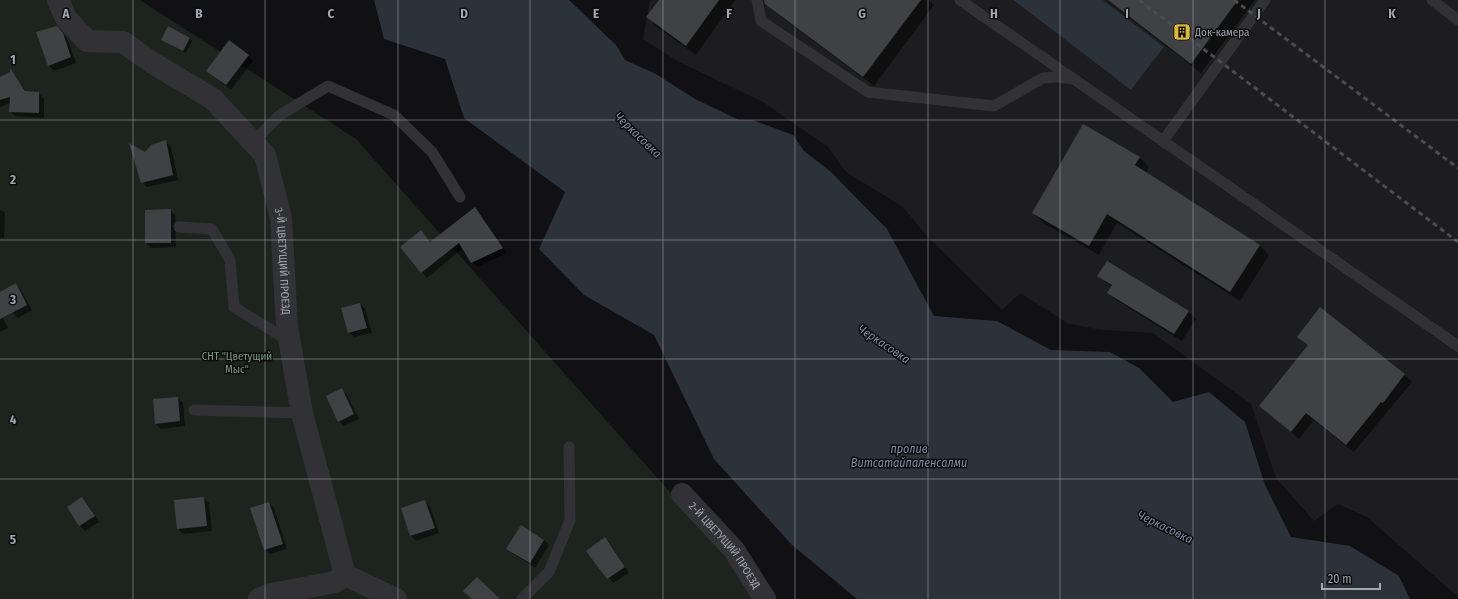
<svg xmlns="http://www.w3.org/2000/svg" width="1458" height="599" font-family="'Fira Sans Condensed',sans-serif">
<rect width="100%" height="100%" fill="#111012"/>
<path fill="#1d1d1f" d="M 650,0 L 1013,0 L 1131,90 L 1164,47 L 1103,0 L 1458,0 L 1458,597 L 1367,517 L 1338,504 L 1314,521 L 1276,478 L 1251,404 L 1153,333 L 1103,330 L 1069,324 L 1020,293 L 1002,310 L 926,235 L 903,207 L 846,172 L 828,147 L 763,102 L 679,62 L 643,39 Z"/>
<path fill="#1d241e" d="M 0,0 L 140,0 L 356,139 L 765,599 L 0,599 Z"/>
<g fill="#2b3239">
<path d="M 374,0 L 569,0 L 616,45 L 625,60 L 656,74 L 695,99 L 739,120 L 753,120 L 793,135 L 804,151 L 830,171 L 887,229 L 934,316 L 997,321 L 1051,350 L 1110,352 L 1139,368 L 1173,402 L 1209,392 L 1245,422 L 1265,485 L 1291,537 L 1350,546 L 1399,576 L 1410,599 L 857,599 L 791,544 L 714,459 L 654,335 L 584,295 L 539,249 L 565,192 L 464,118 L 445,59 L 384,39 Z"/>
<path d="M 1013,0 L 1103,0 L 1164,47 L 1131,90 Z"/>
</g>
<g fill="#0007">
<path d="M 660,0 L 735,0 L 696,55 L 657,27 L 648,17 Z"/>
<path d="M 773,0 L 929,0 L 934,5 L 874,86 L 779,15 L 769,6 Z"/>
<path d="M 1107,0 L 1255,0 L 1201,73 Z"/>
<path d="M 62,32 L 68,40 L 76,63 L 54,71 L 49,66 L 37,33 Z"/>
<path d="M 190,38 L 192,41 L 186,53 L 162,40 Z"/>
<path d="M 248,56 L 253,61 L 231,90 L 207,71 Z"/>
<path d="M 11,71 L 27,92 L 38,93 L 44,98 L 44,118 L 15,116 L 10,111 L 10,103 L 0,107 L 0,78 L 11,73 Z"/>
<path d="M 166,142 L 171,147 L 178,180 L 147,187 L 142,182 L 145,154 Z"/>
<path d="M 1139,157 L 1149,167 L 1146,173 L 1259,245 L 1269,255 L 1240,301 L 1117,223 L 1099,255 L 1043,223 L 1034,213 Z"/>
<path d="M 475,209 L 480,214 L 507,253 L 477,267 L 472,262 L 463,248 L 427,278 L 402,247 L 426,237 L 431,243 Z"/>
<path d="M 0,210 L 3,211 L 5,213 L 4,238 L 0,238 Z"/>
<path d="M 170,210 L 175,215 L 176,247 L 151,248 L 146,243 Z"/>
<path d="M 1099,276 L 1188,311 L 1196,319 L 1182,341 L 1116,300 L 1108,293 L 1112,287 Z"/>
<path d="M 16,284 L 21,290 L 32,310 L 18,318 L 13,313 L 2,292 Z"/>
<path d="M 360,304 L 365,309 L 372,333 L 354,337 L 349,332 Z"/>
<path d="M 1320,309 L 1405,375 L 1412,382 L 1354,452 L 1314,420 L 1299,439 L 1261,406 L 1309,346 L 1299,337 Z"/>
<path d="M 0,313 L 8,328 L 0,332 Z"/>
<path d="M 342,390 L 347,395 L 359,419 L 344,426 L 339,421 Z"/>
<path d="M 177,398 L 183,403 L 185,426 L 161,429 L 156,424 Z"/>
<path d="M 82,498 L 87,503 L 99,522 L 85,531 L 80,526 L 68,507 Z"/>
<path d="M 204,498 L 209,503 L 212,531 L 183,534 L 178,529 Z"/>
<path d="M 425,501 L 430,506 L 439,533 L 416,541 L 411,536 L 402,509 Z"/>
<path d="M 269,503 L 274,508 L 287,549 L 270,554 L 265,549 Z"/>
<path d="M 521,526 L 544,540 L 549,545 L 535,568 L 512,553 L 507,548 Z"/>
<path d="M 605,538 L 610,543 L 629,573 L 613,583 L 588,551 Z"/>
</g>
<g fill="#404145">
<path d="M 659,0 L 719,0 L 686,46 L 646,17 Z"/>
<path d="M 764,0 L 921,0 L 863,77 L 765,4 Z"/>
<path d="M 1108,0 L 1238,0 L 1191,64 Z"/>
<path d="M 57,26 L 63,33 L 71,57 L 48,66 L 36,32 Z"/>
<path d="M 168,26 L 190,38 L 183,51 L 161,40 Z"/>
<path d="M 229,40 L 249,55 L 226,85 L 206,71 Z"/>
<path d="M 10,68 L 25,91 L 39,92 L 39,113 L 9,112 L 10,97 L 0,100 L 0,77 L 10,72 Z"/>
<path d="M 1083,124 L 1140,157 L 1135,165 L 1260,245 L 1230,292 L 1107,214 L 1089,246 L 1032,213 Z"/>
<path d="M 166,140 L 173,175 L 141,183 L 129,143 L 145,152 L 151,145 Z"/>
<path d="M 475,207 L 503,248 L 471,263 L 459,243 L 421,273 L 400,247 L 421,230 L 430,242 Z"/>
<path d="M 171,209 L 171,243 L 145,243 L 145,210 Z"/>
<path d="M 1107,261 L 1189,311 L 1174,334 L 1107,293 L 1112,285 L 1097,276 Z"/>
<path d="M 16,283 L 27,305 L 0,319 L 0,292 Z"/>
<path d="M 360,303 L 367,328 L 348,333 L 341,308 Z"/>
<path d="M 1320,307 L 1405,374 L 1383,403 L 1381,402 L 1346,445 L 1306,413 L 1291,432 L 1259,406 L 1308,345 L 1297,337 Z"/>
<path d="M 342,388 L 354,414 L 338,422 L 326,396 Z"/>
<path d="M 178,397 L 180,421 L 155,424 L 153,399 Z"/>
<path d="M 82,497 L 95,516 L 79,526 L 67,507 Z"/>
<path d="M 204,497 L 207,526 L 177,529 L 174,500 Z"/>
<path d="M 425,500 L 435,528 L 410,536 L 401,508 Z"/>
<path d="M 269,502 L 283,544 L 264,550 L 250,508 Z"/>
<path d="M 521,525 L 544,540 L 530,563 L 506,549 Z"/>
<path d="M 605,537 L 625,567 L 607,579 L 586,551 Z"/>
<path d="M 477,577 L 500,599 L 472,599 L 463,591 Z"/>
</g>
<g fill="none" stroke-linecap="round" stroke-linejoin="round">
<g stroke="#323236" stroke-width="11">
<path d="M 757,0 L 761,21 L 868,92 L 994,106 L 1043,78 L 1058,77 L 1073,79"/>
<path d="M 960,0 L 1458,346"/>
<path d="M 1432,0 L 1458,20"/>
<path d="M 1163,141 L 1265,0"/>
<path d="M 253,142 L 280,115 L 328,86 L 394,115 L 432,152 L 460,197"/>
<path d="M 179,227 L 212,229 L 230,260 L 234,307 L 289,341"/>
<path d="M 194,410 L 302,413"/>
<path d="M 522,599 L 549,572 L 570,520 L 569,447"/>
</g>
<g stroke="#323236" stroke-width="22">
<path id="s1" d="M 58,0 L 66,18 L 87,41 L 123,42 L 151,62 L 213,99 L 265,155 L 281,218 L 287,327 L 302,413 L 345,575 L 396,599"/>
<path id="s2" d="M 682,494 L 734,550 L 765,599"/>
<path d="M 259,599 L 271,594 L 335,582 L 345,575"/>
</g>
<g stroke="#4b4c51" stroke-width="3" stroke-dasharray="5 4" stroke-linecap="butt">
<path d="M 1139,0 L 1458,242"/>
<path d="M 1234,0 L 1458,168"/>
</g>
</g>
<path fill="none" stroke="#a3a6b1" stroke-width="1" stroke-opacity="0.55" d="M 133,0 L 133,599M 265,0 L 265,599M 398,0 L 398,599M 530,0 L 530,599M 663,0 L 663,599M 795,0 L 795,599M 928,0 L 928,599M 1060,0 L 1060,599M 1193,0 L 1193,599M 1325,0 L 1325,599M 0,120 L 1458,120M 0,240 L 1458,240M 0,359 L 1458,359M 0,479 L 1458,479"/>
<defs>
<symbol id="building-square" viewBox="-11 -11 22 22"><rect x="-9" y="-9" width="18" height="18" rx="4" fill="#e0b83a" stroke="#0c0c0d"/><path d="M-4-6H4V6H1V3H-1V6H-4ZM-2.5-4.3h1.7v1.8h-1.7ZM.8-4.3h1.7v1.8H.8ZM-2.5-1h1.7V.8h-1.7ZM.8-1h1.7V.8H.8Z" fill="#111"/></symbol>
</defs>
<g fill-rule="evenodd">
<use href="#building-square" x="1172" y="22" width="20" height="20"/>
</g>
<g text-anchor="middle" stroke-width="3" stroke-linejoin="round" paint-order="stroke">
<g font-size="11" fill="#a3a6b1" stroke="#0c0c0d" text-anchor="start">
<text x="1195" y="36">Док-камера</text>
</g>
<g font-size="11" fill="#a3a6b1" stroke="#0c0c0d">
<text dy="4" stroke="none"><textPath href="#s1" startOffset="378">3-Й ЦВЕТУЩИЙ ПРОЕЗД</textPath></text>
<text dy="4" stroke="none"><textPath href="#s2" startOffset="67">2-Й ЦВЕТУЩИЙ ПРОЕЗД</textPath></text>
</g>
<g font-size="11" fill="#7b9b80" stroke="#0c0c0d">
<text x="237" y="360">СНТ "Цветущий<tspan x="237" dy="13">Мыс"</tspan></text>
</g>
<g font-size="12" font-style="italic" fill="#7c90aa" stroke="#0c0c0d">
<text transform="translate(638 135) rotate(44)" y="4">Черкасовка</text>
<text transform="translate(884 344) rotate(34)" y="4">Черкасовка</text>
<text x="909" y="453">пролив<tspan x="909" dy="14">Витсатайпаленсалми</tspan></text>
<text transform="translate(1165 527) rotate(26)" y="4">Черкасовка</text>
</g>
</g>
<g font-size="13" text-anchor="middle" font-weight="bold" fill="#a3a6b1" stroke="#0c0c0d" stroke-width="3" stroke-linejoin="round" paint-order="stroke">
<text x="66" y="18">A</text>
<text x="199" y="18">B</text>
<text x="331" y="18">C</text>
<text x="464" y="18">D</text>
<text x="596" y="18">E</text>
<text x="729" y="18">F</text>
<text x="862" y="18">G</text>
<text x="994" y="18">H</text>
<text x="1127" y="18">I</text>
<text x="1259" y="18">J</text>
<text x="1392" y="18">K</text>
<text x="13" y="64">1</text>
<text x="13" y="184">2</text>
<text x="13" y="304">3</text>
<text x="13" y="424">4</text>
<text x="13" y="544">5</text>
</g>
<path d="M1322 583v6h58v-6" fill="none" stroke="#a3a6b1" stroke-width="2"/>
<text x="1328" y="583" font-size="12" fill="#a3a6b1" stroke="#0c0c0d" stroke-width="3" paint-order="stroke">20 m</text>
</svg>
